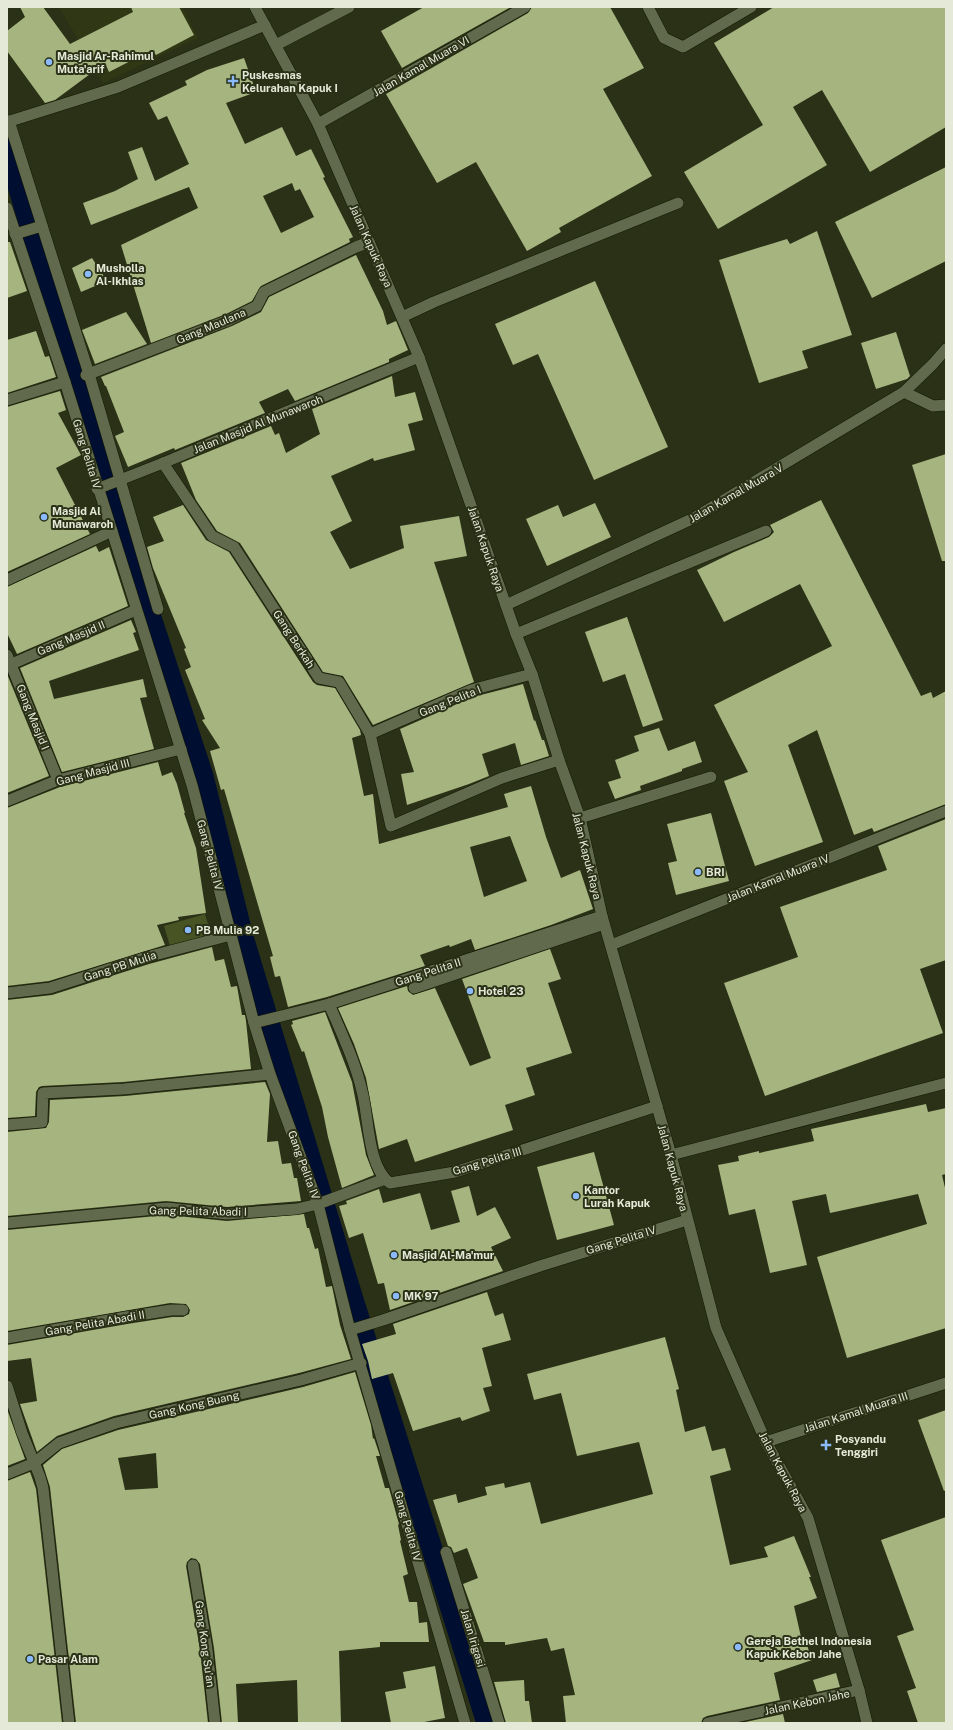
<svg xmlns="http://www.w3.org/2000/svg" width="953" height="1730" font-family="'Public Sans',sans-serif">
<rect width="100%" height="100%" fill="#2a3116"/>
<path fill="#2f3714" d="M 59,7 L 182,7 L 198,38 L 103,83 Z"/>
<path fill="#495425" d="M 205,914 L 211,934 L 170,946 L 164,926 Z"/>
<g fill="none" stroke-linecap="round" stroke-linejoin="round">
<path stroke="#000f31" stroke-width="21" d="M 7,149 L 103,471 L 203,776 L 243,937 L 352,1296 L 487,1723"/>
</g>
<g fill="#a6b480" fill-rule="evenodd">
<path d="M 20,7 L 43,7 L 70,44 L 133,12 L 131,7 L 179,7 L 194,35 L 156,55 L 152,50 L 109,72 L 105,63 L 55,100 L 45,103 L 7,51 L 7,31 L 25,17 Z"/>
<path d="M 424,7 L 511,7 L 402,68 L 381,31 Z"/>
<path d="M 532,7 L 610,7 L 644,68 L 603,89 L 652,176 L 559,228 L 561,232 L 527,251 L 476,162 L 437,183 L 386,94 L 528,13 Z"/>
<path d="M 774,7 L 946,7 L 946,127 L 870,172 L 822,90 L 793,107 L 827,165 L 718,229 L 684,172 L 763,125 L 714,43 Z"/>
<path d="M 244,58 L 256,92 L 226,103 L 245,144 L 282,127 L 296,156 L 311,149 L 325,177 L 323,178 L 353,237 L 349,239 L 350,242 L 261,286 L 252,301 L 226,314 L 151,343 L 121,245 L 198,208 L 189,187 L 91,225 L 83,203 L 115,191 L 138,179 L 128,152 L 142,147 L 155,181 L 189,164 L 167,116 L 158,120 L 149,103 L 187,85 L 185,81 L 207,70 ZM 292,183 L 295,191 L 300,189 L 314,217 L 281,233 L 263,196 Z"/>
<path d="M 946,167 L 946,261 L 872,298 L 835,222 Z"/>
<path d="M 817,231 L 852,335 L 802,351 L 808,368 L 759,383 L 719,260 L 787,239 L 790,244 Z"/>
<path d="M 7,242 L 10,242 L 27,291 L 7,298 Z"/>
<path d="M 356,255 L 383,311 L 387,325 L 396,321 L 408,350 L 389,359 L 389,362 L 295,401 L 288,389 L 259,402 L 265,413 L 175,450 L 174,448 L 128,467 L 115,436 L 124,432 L 106,386 L 105,386 L 101,377 L 232,326 L 261,312 L 269,297 Z"/>
<path d="M 92,258 L 107,281 L 81,292 L 72,268 Z"/>
<path d="M 595,281 L 668,447 L 594,480 L 538,354 L 513,365 L 495,324 Z"/>
<path d="M 126,312 L 147,344 L 95,364 L 82,330 Z"/>
<path d="M 36,331 L 45,357 L 49,356 L 56,377 L 7,393 L 7,340 Z"/>
<path d="M 896,332 L 910,376 L 907,379 L 876,389 L 861,343 Z"/>
<path d="M 392,376 L 395,397 L 415,392 L 423,420 L 408,424 L 415,450 L 374,461 L 373,458 L 331,476 L 352,521 L 330,532 L 350,569 L 404,548 L 400,526 L 459,516 L 467,556 L 434,562 L 474,682 L 373,725 L 343,676 L 323,672 L 240,543 L 217,531 L 196,500 L 181,463 L 271,426 L 275,435 L 279,433 L 286,453 L 320,434 L 312,409 Z"/>
<path d="M 60,391 L 66,410 L 58,413 L 81,455 L 56,468 L 90,534 L 7,572 L 7,407 Z"/>
<path d="M 946,454 L 946,561 L 942,561 L 912,465 Z"/>
<path d="M 821,500 L 921,696 L 931,692 L 933,698 L 946,691 L 946,804 L 874,832 L 872,828 L 854,835 L 817,730 L 788,745 L 823,842 L 755,866 L 724,781 L 748,772 L 714,705 L 832,646 L 800,584 L 724,622 L 697,570 L 734,552 L 769,537 L 774,532 L 770,525 Z"/>
<path d="M 595,503 L 611,537 L 547,566 L 526,519 L 558,505 L 563,517 Z"/>
<path d="M 183,505 L 206,540 L 229,552 L 313,682 L 317,685 L 335,688 L 360,730 L 361,735 L 352,738 L 364,796 L 373,794 L 379,844 L 508,807 L 504,794 L 531,786 L 546,837 L 561,878 L 580,870 L 593,909 L 551,925 L 475,950 L 471,939 L 450,947 L 449,945 L 420,955 L 425,966 L 327,997 L 288,1007 L 280,976 L 275,977 L 270,957 L 273,956 L 224,789 L 221,790 L 210,751 L 220,748 L 202,720 L 205,719 L 185,670 L 191,667 L 184,649 L 186,648 L 153,568 L 147,547 L 164,541 L 153,517 ZM 510,836 L 527,881 L 484,897 L 470,847 Z"/>
<path d="M 96,546 L 99,552 L 109,547 L 128,606 L 17,654 L 7,633 L 7,587 Z"/>
<path d="M 627,617 L 663,720 L 643,727 L 625,674 L 603,682 L 585,632 Z"/>
<path d="M 131,620 L 136,632 L 133,633 L 139,650 L 49,681 L 54,699 L 143,679 L 147,697 L 140,698 L 154,749 L 62,772 L 20,668 Z"/>
<path d="M 7,674 L 49,776 L 7,793 Z"/>
<path d="M 523,684 L 534,721 L 535,720 L 542,740 L 544,740 L 549,756 L 521,765 L 515,743 L 482,754 L 489,776 L 469,784 L 407,805 L 401,774 L 414,772 L 400,729 L 473,697 Z"/>
<path d="M 659,728 L 668,751 L 695,741 L 702,762 L 682,769 L 682,771 L 640,786 L 641,790 L 615,799 L 608,782 L 621,778 L 615,760 L 639,751 L 634,736 Z"/>
<path d="M 158,762 L 162,776 L 172,772 L 177,784 L 185,813 L 184,813 L 196,848 L 206,913 L 178,917 L 179,920 L 157,925 L 165,945 L 49,981 L 7,986 L 7,808 L 60,787 Z"/>
<path d="M 711,813 L 729,881 L 676,895 L 668,863 L 677,861 L 667,824 Z"/>
<path d="M 946,819 L 946,960 L 920,969 L 943,1033 L 765,1096 L 724,983 L 798,957 L 780,907 L 887,870 L 878,846 Z"/>
<path d="M 212,947 L 215,961 L 224,959 L 231,987 L 237,986 L 242,1015 L 245,1015 L 246,1021 L 251,1069 L 123,1082 L 42,1086 L 39,1087 L 36,1092 L 35,1116 L 7,1118 L 7,1000 L 52,995 L 149,964 Z"/>
<path d="M 550,949 L 561,979 L 548,983 L 572,1053 L 526,1068 L 535,1095 L 505,1105 L 513,1130 L 415,1162 L 407,1139 L 379,1149 L 366,1078 L 354,1044 L 338,1008 L 407,986 L 408,991 L 413,995 L 435,988 L 470,1066 L 491,1058 L 462,979 Z"/>
<path d="M 325,1012 L 352,1082 L 366,1155 L 374,1175 L 342,1188 L 328,1137 L 322,1107 L 304,1051 L 302,1052 L 291,1025 L 293,1024 L 292,1021 Z"/>
<path d="M 265,1082 L 270,1094 L 267,1142 L 278,1141 L 282,1164 L 291,1163 L 294,1178 L 297,1178 L 301,1201 L 227,1207 L 166,1201 L 7,1216 L 7,1132 L 46,1128 L 49,1122 L 50,1100 L 125,1096 Z"/>
<path d="M 926,1104 L 928,1112 L 946,1108 L 946,1174 L 942,1175 L 946,1192 L 946,1328 L 847,1358 L 817,1257 L 927,1224 L 918,1194 L 830,1213 L 826,1194 L 792,1201 L 807,1265 L 770,1273 L 755,1209 L 729,1215 L 718,1165 L 739,1161 L 738,1156 L 759,1151 L 759,1153 L 814,1141 L 811,1129 Z"/>
<path d="M 594,1152 L 614,1225 L 557,1240 L 537,1167 Z"/>
<path d="M 469,1186 L 477,1216 L 495,1207 L 511,1238 L 491,1247 L 503,1271 L 390,1310 L 384,1283 L 378,1284 L 363,1233 L 349,1238 L 339,1206 L 347,1204 L 346,1201 L 379,1189 L 383,1203 L 420,1193 L 431,1230 L 460,1222 L 451,1191 Z"/>
<path d="M 304,1214 L 307,1228 L 309,1228 L 315,1249 L 318,1248 L 326,1287 L 332,1286 L 340,1325 L 351,1359 L 299,1373 L 114,1416 L 57,1436 L 37,1452 L 20,1404 L 37,1401 L 31,1358 L 7,1361 L 7,1345 L 127,1324 L 172,1317 L 183,1317 L 189,1314 L 190,1310 L 186,1304 L 170,1303 L 7,1331 L 7,1230 L 167,1215 L 227,1221 Z"/>
<path d="M 487,1292 L 495,1316 L 503,1313 L 511,1340 L 482,1348 L 492,1386 L 483,1388 L 490,1411 L 462,1421 L 460,1417 L 413,1431 L 393,1373 L 372,1379 L 368,1361 L 362,1344 L 396,1334 L 393,1324 Z"/>
<path d="M 665,1337 L 679,1389 L 676,1390 L 685,1432 L 705,1426 L 712,1451 L 725,1448 L 731,1470 L 710,1476 L 730,1565 L 768,1557 L 764,1547 L 794,1536 L 811,1577 L 809,1577 L 817,1598 L 794,1606 L 803,1646 L 807,1645 L 812,1660 L 774,1673 L 780,1700 L 707,1716 L 703,1718 L 701,1723 L 566,1723 L 563,1696 L 575,1695 L 564,1648 L 551,1651 L 547,1638 L 505,1645 L 505,1642 L 484,1642 L 463,1584 L 478,1578 L 467,1548 L 454,1553 L 451,1547 L 448,1546 L 433,1500 L 456,1494 L 458,1503 L 487,1495 L 485,1487 L 504,1483 L 505,1488 L 530,1482 L 541,1524 L 653,1494 L 639,1442 L 577,1456 L 561,1393 L 534,1400 L 527,1374 Z"/>
<path d="M 355,1372 L 371,1425 L 373,1439 L 374,1438 L 380,1456 L 376,1456 L 385,1488 L 389,1488 L 399,1524 L 398,1525 L 401,1540 L 400,1541 L 408,1574 L 403,1576 L 409,1602 L 417,1602 L 419,1623 L 427,1622 L 429,1642 L 380,1642 L 380,1647 L 339,1651 L 341,1723 L 298,1723 L 297,1680 L 236,1684 L 238,1723 L 222,1723 L 214,1648 L 200,1564 L 196,1559 L 191,1558 L 187,1562 L 186,1566 L 200,1650 L 208,1723 L 76,1723 L 50,1487 L 43,1465 L 62,1449 L 118,1430 L 303,1387 ZM 156,1453 L 158,1488 L 125,1490 L 118,1458 Z"/>
<path d="M 7,1409 L 25,1459 L 7,1466 Z"/>
<path d="M 946,1410 L 946,1490 L 944,1491 L 918,1420 Z"/>
<path d="M 30,1472 L 36,1489 L 62,1723 L 7,1723 L 7,1481 Z"/>
<path d="M 946,1517 L 946,1723 L 918,1723 L 907,1691 L 916,1688 L 897,1636 L 914,1630 L 881,1540 Z"/>
<path d="M 435,1666 L 445,1718 L 419,1723 L 391,1723 L 385,1692 L 406,1688 L 403,1672 Z"/>
<path d="M 836,1673 L 840,1687 L 817,1692 L 813,1680 Z"/>
<path d="M 524,1680 L 525,1701 L 529,1701 L 532,1723 L 506,1723 L 494,1682 Z"/>
<path d="M 783,1714 L 785,1723 L 741,1723 Z"/>
</g>
<g fill="none" stroke-linecap="round" stroke-linejoin="round">
<defs>
<g id="service">
<path d="M 648,7 L 664,38 L 683,47 L 751,7"/>
<path d="M 318,124 L 525,7"/>
<path d="M 402,317 L 434,302 L 678,203"/>
<path d="M 904,392 L 933,406 L 946,405"/>
<path d="M 516,634 L 766,531"/>
<path d="M 580,818 L 711,777"/>
<path d="M 611,945 L 946,811"/>
<path d="M 414,988 L 604,924"/>
<path d="M 671,1155 L 946,1083"/>
</g>
<g id="minor">
<path d="M 276,45 L 349,7"/>
<path d="M 9,121 L 89,374 L 158,609"/>
<path d="M 7,122 L 118,87 L 265,25"/>
<path d="M 7,208 L 65,382 L 192,785 L 254,1023 L 270,1074 L 318,1204 L 350,1330 L 465,1723"/>
<path d="M 15,234 L 42,226"/>
<path d="M 86,375 L 229,320 L 257,306 L 264,292 L 356,247 L 369,242"/>
<path d="M 7,400 L 65,382"/>
<path d="M 163,463 L 212,536 L 234,547 L 319,678 L 339,682 L 370,734 L 391,826 L 502,778 L 559,760"/>
<path d="M 97,489 L 163,463 L 419,357"/>
<path d="M 7,580 L 112,531"/>
<path d="M 506,605 L 694,518 L 904,392 L 933,364 L 946,349"/>
<path d="M 7,655 L 58,780"/>
<path d="M 7,666 L 136,610"/>
<path d="M 370,734 L 471,690 L 532,674"/>
<path d="M 7,801 L 58,780 L 181,749"/>
<path d="M 7,993 L 50,988 L 147,957 L 231,935"/>
<path d="M 329,1004 C 341,1032 355,1061 362,1091 C 369,1116 367,1167 390,1183 L 455,1172 L 657,1106"/>
<path d="M 254,1023 L 329,1004 L 602,916"/>
<path d="M 7,1125 L 42,1122 L 43,1093 L 124,1089 L 270,1074"/>
<path d="M 7,1223 L 167,1208 L 227,1214 L 297,1209 L 318,1204 L 385,1179"/>
<path d="M 350,1330 L 383,1320 L 540,1266 L 687,1220"/>
<path d="M 7,1338 L 126,1317 L 171,1310 L 183,1310"/>
<path d="M 7,1386 L 22,1433 L 40,1477 L 43,1488 L 69,1723"/>
<path d="M 766,1442 L 946,1383"/>
<path d="M 7,1474 L 34,1463 L 59,1443 L 116,1423 L 301,1380 L 361,1363"/>
<path d="M 446,1552 L 499,1723"/>
<path d="M 193,1565 L 207,1649 L 215,1723"/>
<path d="M 708,1723 L 859,1690"/>
</g>
<path id="secondary" d="M 255,7 L 318,124 L 419,357 L 516,634 L 532,674 L 559,760 L 580,818 L 602,916 L 671,1155 L 716,1328 L 766,1442 L 808,1518 L 859,1690 L 867,1723"/>
</defs>
<use href="#service" stroke="#131801" stroke-width="12"/>
<use href="#minor" stroke="#131801" stroke-width="12"/>
<use href="#secondary" stroke="#131801" stroke-width="12"/>
<use href="#service" stroke="#626a4d" stroke-width="11"/>
<use href="#minor" stroke="#626a4d" stroke-width="11"/>
<use href="#secondary" stroke="#626a4d" stroke-width="11"/>
</g>
<g fill="#8abafc" stroke="#2a3116" stroke-width="1.5">
<circle cx="49" cy="62" r="4"/>
<path d="M231 75h4v4h4v4h-4v4h-4v-4h-4v-4h4z"/>
<circle cx="88" cy="274" r="4"/>
<circle cx="44" cy="517" r="4"/>
<circle cx="698" cy="872" r="4"/>
<circle cx="188" cy="930" r="4"/>
<circle cx="470" cy="991" r="4"/>
<circle cx="576" cy="1196" r="4"/>
<circle cx="394" cy="1255" r="4"/>
<circle cx="396" cy="1296" r="4"/>
<path d="M824 1439h4v4h4v4h-4v4h-4v-4h-4v-4h4z"/>
<circle cx="738" cy="1647" r="4"/>
<circle cx="30" cy="1659" r="4"/>
</g>
<g text-anchor="middle" stroke-width="4" stroke-linejoin="round" paint-order="stroke">
<g font-size="11" font-weight="bold" fill="#e4e9d8" stroke="#2a3116" text-anchor="start">
<text x="57" y="60">Masjid Ar-Rahimul<tspan x="57" dy="13">Muta'arif</tspan></text>
<text x="242" y="79">Puskesmas<tspan x="242" dy="13">Kelurahan Kapuk I</tspan></text>
<text x="96" y="272">Musholla<tspan x="96" dy="13">Al-Ikhlas</tspan></text>
<text x="52" y="515">Masjid Al<tspan x="52" dy="13">Munawaroh</tspan></text>
<text x="706" y="876">BRI</text>
<text x="196" y="934">PB Mulia 92</text>
<text x="478" y="995">Hotel 23</text>
<text x="584" y="1194">Kantor<tspan x="584" dy="13">Lurah Kapuk</tspan></text>
<text x="402" y="1259">Masjid Al-Ma'mur</text>
<text x="404" y="1300">MK 97</text>
<text x="835" y="1443">Posyandu<tspan x="835" dy="13">Tenggiri</tspan></text>
<text x="746" y="1645">Gereja Bethel Indonesia<tspan x="746" dy="13">Kapuk Kebon Jahe</tspan></text>
<text x="38" y="1663">Pasar Alam</text>
</g>
<g font-size="11" fill="#e4e9d8" stroke="#2a3116">
<text transform="translate(421 66) rotate(-30)" y="4">Jalan Kamal Muara VI</text>
<text transform="translate(371 246) rotate(66)" y="4">Jalan Kapuk Raya</text>
<text transform="translate(211 326) rotate(-23)" y="4">Gang Maulana</text>
<text transform="translate(258 424) rotate(-22)" y="4">Jalan Masjid Al Munawaroh</text>
<text transform="translate(87 454) rotate(73)" y="4">Gang Pelita IV</text>
<text transform="translate(736 493) rotate(-30)" y="4">Jalan Kamal Muara V</text>
<text transform="translate(486 549) rotate(71)" y="4">Jalan Kapuk Raya</text>
<text transform="translate(71 638) rotate(-23)" y="4">Gang Masjid II</text>
<text transform="translate(294 639) rotate(57)" y="4">Gang Berkah</text>
<text transform="translate(450 701) rotate(-22)" y="4">Gang Pelita I</text>
<text transform="translate(33 717) rotate(68)" y="4">Gang Masjid I</text>
<text transform="translate(93 772) rotate(-15)" y="4">Gang Masjid III</text>
<text transform="translate(210 855) rotate(75)" y="4">Gang Pelita IV</text>
<text transform="translate(587 856) rotate(76)" y="4">Jalan Kapuk Raya</text>
<text transform="translate(778 878) rotate(-22)" y="4">Jalan Kamal Muara IV</text>
<text transform="translate(120 966) rotate(-18)" y="4">Gang PB Mulia</text>
<text transform="translate(428 972) rotate(-18)" y="4">Gang Pelita II</text>
<text transform="translate(487 1161) rotate(-17)" y="4">Gang Pelita III</text>
<text transform="translate(304 1165) rotate(70)" y="4">Gang Pelita IV</text>
<text transform="translate(673 1168) rotate(75)" y="4">Jalan Kapuk Raya</text>
<text transform="translate(198 1211) rotate(1)" y="4">Gang Pelita Abadi I</text>
<text transform="translate(621 1240) rotate(-17)" y="4">Gang Pelita IV</text>
<text transform="translate(95 1323) rotate(-10)" y="4">Gang Pelita Abadi II</text>
<text transform="translate(194 1405) rotate(-13)" y="4">Gang Kong Buang</text>
<text transform="translate(856 1412) rotate(-18)" y="4">Jalan Kamal Muara III</text>
<text transform="translate(783 1472) rotate(62)" y="4">Jalan Kapuk Raya</text>
<text transform="translate(408 1526) rotate(74)" y="4">Gang Pelita IV</text>
<text transform="translate(473 1638) rotate(73)" y="4">Jalan Irigasi</text>
<text transform="translate(205 1644) rotate(82)" y="4">Gang Kong Su'an</text>
<text transform="translate(807 1702) rotate(-12)" y="4">Jalan Kebon Jahe</text>
</g>
</g>
<rect width="953" height="1730" fill="none" stroke="#e4e9d8" stroke-width="16"/>
</svg>
